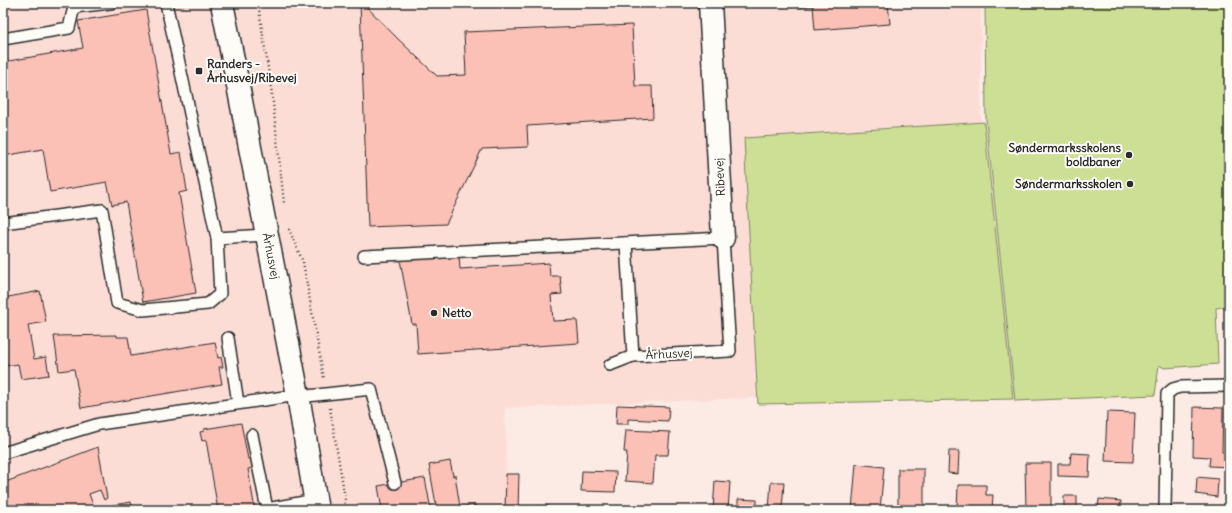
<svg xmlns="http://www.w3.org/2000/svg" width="1232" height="513" font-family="Delius,sans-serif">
<rect width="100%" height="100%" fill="#fceae4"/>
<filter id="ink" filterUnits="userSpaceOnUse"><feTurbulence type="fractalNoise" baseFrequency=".025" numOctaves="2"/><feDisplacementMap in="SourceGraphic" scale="8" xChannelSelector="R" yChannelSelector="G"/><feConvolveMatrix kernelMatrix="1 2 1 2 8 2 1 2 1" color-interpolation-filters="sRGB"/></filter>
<g filter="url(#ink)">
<path fill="#fcddd6" d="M 3,3 L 981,3 L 981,388 L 505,408 L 507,510 L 3,510 Z"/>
<g fill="#ccdf94" stroke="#7c8560">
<path d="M 985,3 L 1229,3 L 1229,306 L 1216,308 L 1218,364 L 1164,368 L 1159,365 L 1155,395 L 1015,401 L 986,120 Z"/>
<path d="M 984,122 L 1013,399 L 758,404 L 744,138 Z"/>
</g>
<g fill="#fbc0b6" stroke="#2b2b2b">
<path d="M 360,3 L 363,3 L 397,38 L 437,76 L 466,75 L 464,32 L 632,25 L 635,86 L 652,86 L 653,118 L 527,126 L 528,147 L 482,149 L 446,224 L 368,227 Z"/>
<path d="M 799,3 L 888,3 L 890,24 L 815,30 L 813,6 L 800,7 Z"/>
<path d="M 146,10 L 171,154 L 181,152 L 187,191 L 179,193 L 196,293 L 143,302 L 126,202 L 112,205 L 107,182 L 50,192 L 43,149 L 3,156 L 3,62 L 83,48 L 78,21 Z"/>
<path d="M 459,256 L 460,269 L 549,263 L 550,276 L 560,276 L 562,294 L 551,295 L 553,321 L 577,320 L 579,343 L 418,354 L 416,324 L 412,324 L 400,260 Z"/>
<path d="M 40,291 L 46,322 L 28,325 L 34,359 L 46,357 L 49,375 L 21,379 L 18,364 L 7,366 L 3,343 L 3,298 Z"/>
<path d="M 117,335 L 117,337 L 128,337 L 131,356 L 215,342 L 218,358 L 221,357 L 223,367 L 219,367 L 222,384 L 81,408 L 74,369 L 59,371 L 54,336 Z"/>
<path d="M 617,405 L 669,407 L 668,421 L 628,419 L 628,424 L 616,424 Z"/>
<path d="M 1194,407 L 1223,408 L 1222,452 L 1229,452 L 1229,467 L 1209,466 L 1210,457 L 1193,456 Z"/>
<path d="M 1107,412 L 1135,413 L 1133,462 L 1105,461 Z"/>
<path d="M 241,423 L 248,459 L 252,459 L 254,468 L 248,469 L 255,510 L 218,510 L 206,440 L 202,441 L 200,432 L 204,431 L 204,429 Z"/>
<path d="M 626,430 L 670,432 L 668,455 L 655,455 L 653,483 L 625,481 L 627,452 L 624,452 Z"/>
<path d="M 98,447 L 107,498 L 104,500 L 100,490 L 89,494 L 95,510 L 3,510 L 3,483 Z"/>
<path d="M 949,451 L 959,451 L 958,474 L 948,473 Z"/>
<path d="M 1071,453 L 1090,454 L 1089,477 L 1058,476 L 1058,464 L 1070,464 Z"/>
<path d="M 450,461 L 453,476 L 455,475 L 460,507 L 475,505 L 476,510 L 437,510 L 429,465 Z"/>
<path d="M 1025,463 L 1051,463 L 1051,510 L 1026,510 Z"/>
<path d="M 856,464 L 884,467 L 880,510 L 852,510 Z"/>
<rect x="898" y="469" width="26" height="41"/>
<path d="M 582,471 L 616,472 L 615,492 L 581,491 Z"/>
<path d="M 506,474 L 519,474 L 518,510 L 505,510 Z"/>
<path d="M 1197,477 L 1218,479 L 1217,497 L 1196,494 Z"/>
<path d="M 425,478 L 431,510 L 382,510 L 378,486 Z"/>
<path d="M 715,481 L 730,482 L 728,510 L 713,510 Z"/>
<path d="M 771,482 L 784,482 L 782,510 L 769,510 Z"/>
<path d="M 958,485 L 986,485 L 986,495 L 993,495 L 992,510 L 957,510 Z"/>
<rect x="1064" y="496" width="13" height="14"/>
<path d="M 738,499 L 757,500 L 757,510 L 738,510 Z"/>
<path d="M 1099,499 L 1121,501 L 1120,510 L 1098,510 Z"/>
<path d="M 131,502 L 133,510 L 109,510 L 108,506 Z"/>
<path d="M 549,506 L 549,510 L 523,510 L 523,507 Z"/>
</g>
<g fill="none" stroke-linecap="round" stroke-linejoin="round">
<defs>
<g id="service">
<path d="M 166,3 L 217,238"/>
<path d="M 74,7 L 111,3"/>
<path d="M 3,39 L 69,28 L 74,7 L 74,3"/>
<path d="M 3,223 L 102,210 L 117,303 L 143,310 L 208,304 L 220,294 L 217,238 L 267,235"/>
<path d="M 626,243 L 633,356"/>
<path d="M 364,256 L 723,238 L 730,351 L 633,356 L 610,365"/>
<path d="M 228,338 L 238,403"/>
<path d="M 298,397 L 371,389 L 395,483"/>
<path d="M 252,435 L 267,509 L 315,500"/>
<path d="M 3,453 L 99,424 L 298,395"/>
<path d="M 1165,510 L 1167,394 L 1173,389 L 1180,387 L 1229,386"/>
</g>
<path id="minor" d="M 710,3 L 723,238"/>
<path id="secondary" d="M 222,3 L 298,395 L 317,510"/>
</defs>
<use href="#service" stroke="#2b2b2b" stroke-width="14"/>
<use href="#minor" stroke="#2b2b2b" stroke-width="25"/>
<use href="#secondary" stroke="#2b2b2b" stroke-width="25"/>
<g stroke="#2b2b2b" stroke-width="2.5" stroke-dasharray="1 3" stroke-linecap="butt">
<path d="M 258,3 L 272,94 L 284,203"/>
<path d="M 289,229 L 303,262 L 324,379"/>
<path d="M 330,408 L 345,498 L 344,510"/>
</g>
<use href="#service" stroke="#fdfcf7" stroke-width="11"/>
<use href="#minor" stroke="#fdfcf7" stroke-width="22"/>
<use href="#secondary" stroke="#fdfcf7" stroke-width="22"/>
</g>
</g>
<g fill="#2b2b2b" stroke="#fdfcf7" stroke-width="1.5">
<rect x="195" y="67" width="8" height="8" rx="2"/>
<circle cx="1129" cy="155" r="4"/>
<circle cx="1130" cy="184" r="4"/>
<circle cx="434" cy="313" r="4"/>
</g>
<g text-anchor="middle" stroke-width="4" stroke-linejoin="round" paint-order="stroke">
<g font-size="12" font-weight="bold" fill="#2b2b2b" stroke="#fdfcf7" text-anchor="start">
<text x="207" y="68">Randers -<tspan x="207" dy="14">Århusvej/Ribevej</tspan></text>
<text x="1121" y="152" text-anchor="end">Søndermarksskolens<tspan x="1121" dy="14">boldbaner</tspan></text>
<text x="1122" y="188" text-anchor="end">Søndermarksskolen</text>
<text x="442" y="317">Netto</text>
</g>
<g font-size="12" fill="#2b2b2b" stroke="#fdfcf7">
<text transform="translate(720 177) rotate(-93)" y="4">Ribevej</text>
<text transform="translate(271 256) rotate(79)" y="4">Århusvej</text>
<text transform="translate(669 354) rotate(-3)" y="4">Århusvej</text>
</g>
</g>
<rect width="1232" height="513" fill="none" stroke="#fdfcf7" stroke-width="16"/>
<rect x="8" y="8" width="1216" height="497" fill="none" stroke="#2b2b2b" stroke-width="1.5" filter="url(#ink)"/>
</svg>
